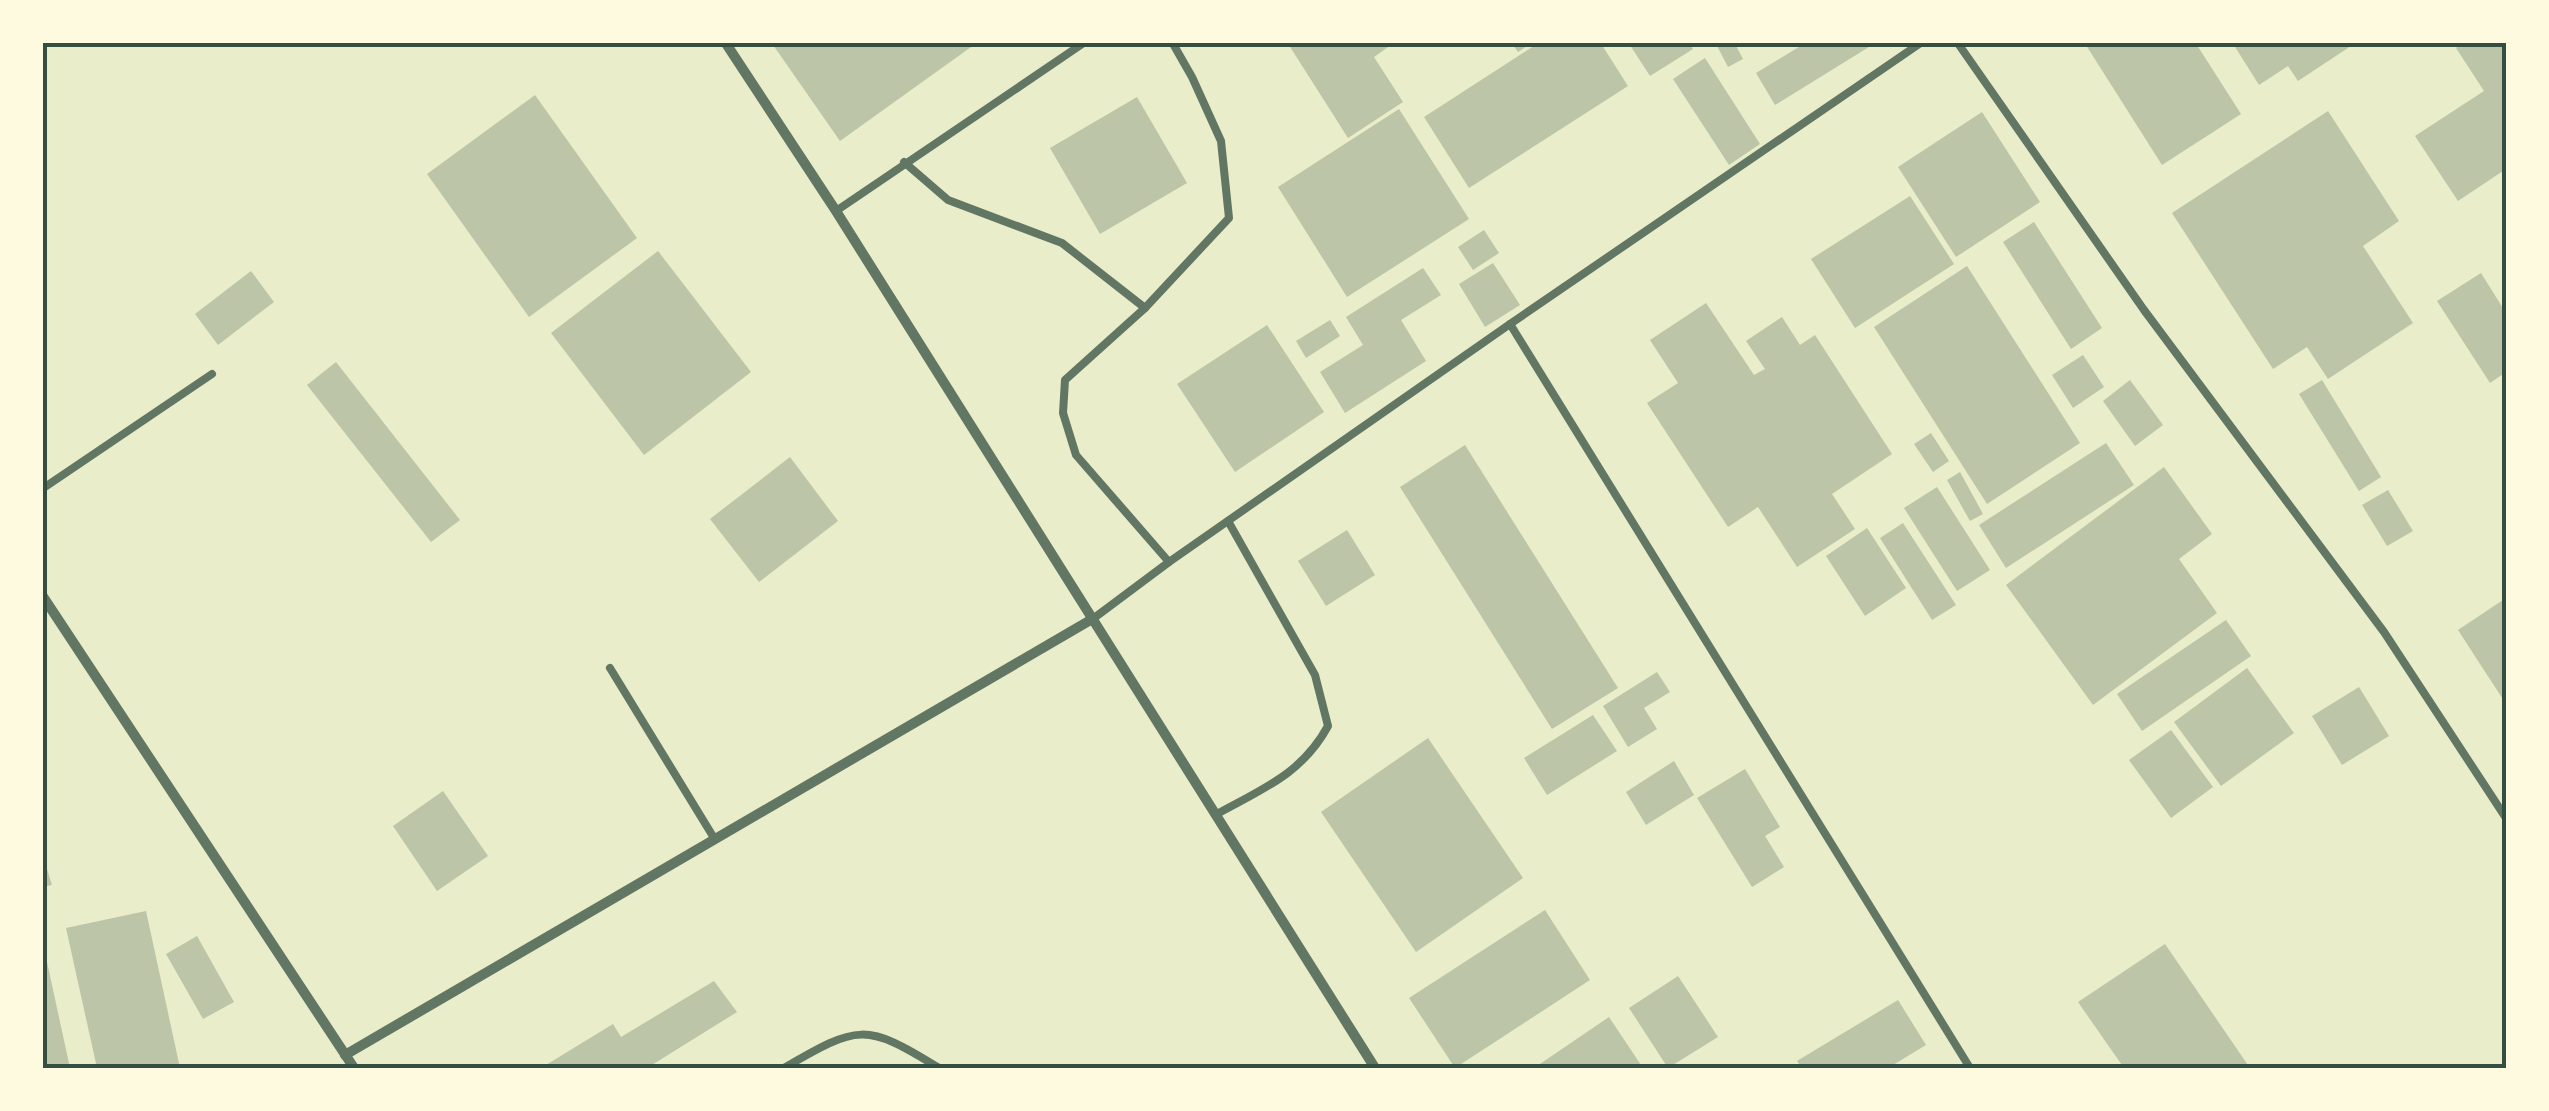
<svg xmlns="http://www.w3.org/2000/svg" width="2549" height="1111" font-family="Manrope,sans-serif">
<rect width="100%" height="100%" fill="#e9edc9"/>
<g fill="#bcc5a7">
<path d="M 771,42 L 978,42 L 840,141 Z"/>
<path d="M 1287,42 L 1395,42 L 1374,57 L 1403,102 L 1348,138 Z"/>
<path d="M 1511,42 L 1533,42 L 1518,52 Z"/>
<path d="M 1540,42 L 1600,42 L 1628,86 L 1469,188 L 1424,117 Z"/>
<path d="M 1628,42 L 1689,42 L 1693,49 L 1650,76 Z"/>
<path d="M 1715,42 L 1734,42 L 1743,59 L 1728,67 Z"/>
<path d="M 1807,42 L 1877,42 L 1775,105 L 1756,73 Z"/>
<path d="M 2084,42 L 2195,42 L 2241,114 L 2162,165 Z"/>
<path d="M 2232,42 L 2357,42 L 2298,81 L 2288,66 L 2259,85 Z"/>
<path d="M 2465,42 L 2506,42 L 2506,169 L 2458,201 L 2415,136 L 2484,91 L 2456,48 Z"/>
<path d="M 1705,58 L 1760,144 L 1729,165 L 1673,79 Z"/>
<path d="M 535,95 L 637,238 L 529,317 L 427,174 Z"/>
<path d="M 1137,97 L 1187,183 L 1100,234 L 1050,148 Z"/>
<path d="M 1399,109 L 1469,219 L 1347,297 L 1278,187 Z"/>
<path d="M 2328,111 L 2399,221 L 2363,246 L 2413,323 L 2328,379 L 2307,347 L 2273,369 L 2172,213 Z"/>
<path d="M 1982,112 L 2040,202 L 1956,257 L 1898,167 Z"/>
<path d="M 1910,196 L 1954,264 L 1855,328 L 1811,259 Z"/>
<path d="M 2034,222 L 2102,328 L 2071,349 L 2003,242 Z"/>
<path d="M 1484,230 L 1499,253 L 1473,270 L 1458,247 Z"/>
<path d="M 658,251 L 751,372 L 644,455 L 551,333 Z"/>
<path d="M 1493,263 L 1520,305 L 1485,327 L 1459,284 Z"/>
<path d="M 1967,266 L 2080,443 L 1987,504 L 1874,327 Z"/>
<path d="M 1423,268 L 1441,295 L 1401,320 L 1426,361 L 1345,413 L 1320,372 L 1363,345 L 1346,317 Z"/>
<path d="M 251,271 L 274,302 L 218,345 L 195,314 Z"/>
<path d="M 2481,273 L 2506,313 L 2506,372 L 2490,383 L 2437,301 Z"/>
<path d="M 1706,303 L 1754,375 L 1765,369 L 1746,341 L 1782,317 L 1800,345 L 1815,335 L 1892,454 L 1832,494 L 1855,529 L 1797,567 L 1758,507 L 1728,527 L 1647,403 L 1678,383 L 1650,340 Z"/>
<path d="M 1330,320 L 1340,336 L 1306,358 L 1296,341 Z"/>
<path d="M 1267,325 L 1324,412 L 1235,472 L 1177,384 Z"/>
<path d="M 2083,355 L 2104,387 L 2073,408 L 2052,375 Z"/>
<path d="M 336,362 L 460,520 L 431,542 L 307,385 Z"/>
<path d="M 2130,380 L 2163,425 L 2135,446 L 2103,401 Z"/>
<path d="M 2322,380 L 2381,477 L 2359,491 L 2299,394 Z"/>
<path d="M 1931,433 L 1949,461 L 1933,472 L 1914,444 Z"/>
<path d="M 2106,443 L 2134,485 L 2006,568 L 1979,525 Z"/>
<path d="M 1465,445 L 1618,688 L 1552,729 L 1400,487 Z"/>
<path d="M 790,457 L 838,521 L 759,582 L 710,519 Z"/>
<path d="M 2164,467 L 2212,534 L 2179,559 L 2217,613 L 2093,705 L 2006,585 Z"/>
<path d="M 1960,472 L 1983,514 L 1970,521 L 1947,480 Z"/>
<path d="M 1937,487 L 1990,570 L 1957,591 L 1904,508 Z"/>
<path d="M 2388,490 L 2413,531 L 2387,546 L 2362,505 Z"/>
<path d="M 1903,523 L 1956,605 L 1932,620 L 1880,538 Z"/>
<path d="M 1867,528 L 1906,588 L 1865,616 L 1826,556 Z"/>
<path d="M 1347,530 L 1375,575 L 1326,606 L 1298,561 Z"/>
<path d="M 2506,598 L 2506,704 L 2458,630 Z"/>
<path d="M 2226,620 L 2251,656 L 2142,731 L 2117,694 Z"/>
<path d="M 2247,668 L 2294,733 L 2221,786 L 2174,722 Z"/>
<path d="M 1657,672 L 1670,692 L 1644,708 L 1657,729 L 1628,747 L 1603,706 Z"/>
<path d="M 2359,687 L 2389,736 L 2342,765 L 2312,716 Z"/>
<path d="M 1593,715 L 1617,751 L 1547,795 L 1524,758 Z"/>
<path d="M 2171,730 L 2213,787 L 2171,818 L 2129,760 Z"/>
<path d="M 1428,738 L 1523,878 L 1416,952 L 1321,812 Z"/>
<path d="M 1674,761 L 1694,795 L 1646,825 L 1626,792 Z"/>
<path d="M 1745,769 L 1780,827 L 1765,836 L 1784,867 L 1752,887 L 1697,798 Z"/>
<path d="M 443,791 L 488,856 L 437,891 L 393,826 Z"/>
<path d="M 42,853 L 52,885 L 42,887 Z"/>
<path d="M 1545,910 L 1590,980 L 1455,1068 L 1409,998 Z"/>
<path d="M 146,911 L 180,1068 L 97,1068 L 66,928 Z"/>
<path d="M 197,936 L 234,1002 L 203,1019 L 166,954 Z"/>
<path d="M 2165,944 L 2250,1068 L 2124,1068 L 2078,1002 Z"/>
<path d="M 42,948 L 44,948 L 70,1068 L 42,1068 Z"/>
<path d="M 1678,976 L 1718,1037 L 1668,1068 L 1629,1008 Z"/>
<path d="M 714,981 L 737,1012 L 647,1068 L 541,1068 L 613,1024 L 621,1037 Z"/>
<path d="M 1898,1000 L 1926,1045 L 1888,1068 L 1802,1068 L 1797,1061 Z"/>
<path d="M 1609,1017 L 1643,1068 L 1534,1068 Z"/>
</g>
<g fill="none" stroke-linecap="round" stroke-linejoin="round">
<g stroke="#617663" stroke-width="8">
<path d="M 1957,42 L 2144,310 L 2384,632 L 2506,818"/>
<path d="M 904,162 L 948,200 L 1062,243 L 1145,308"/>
<path d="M 836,211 L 1085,42"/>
<path d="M 1510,324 L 1970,1068"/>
<path d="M 42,489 L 212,374"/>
<path d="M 1169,562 L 1076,455 L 1063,413 L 1065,380 L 1145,308 L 1229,218 L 1221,141 L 1192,77 L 1172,42"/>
<path d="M 1094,618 L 1169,562 L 1510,324 L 1922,42"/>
<path d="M 610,668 L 714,838"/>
<path d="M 1217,814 C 1262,789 1302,774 1328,726 L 1315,675 L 1228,521"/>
<path d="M 784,1068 C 858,1025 865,1022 939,1068"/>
</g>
<g stroke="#617663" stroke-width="10">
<path d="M 725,42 L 836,211 L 1375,1068"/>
<path d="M 42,595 L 354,1068"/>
<path d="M 345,1055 L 1094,618"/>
</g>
</g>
<rect width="2549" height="1111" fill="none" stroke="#fefae0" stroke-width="90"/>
<rect x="45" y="45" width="2459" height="1021" fill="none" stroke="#344e41" stroke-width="4"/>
</svg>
